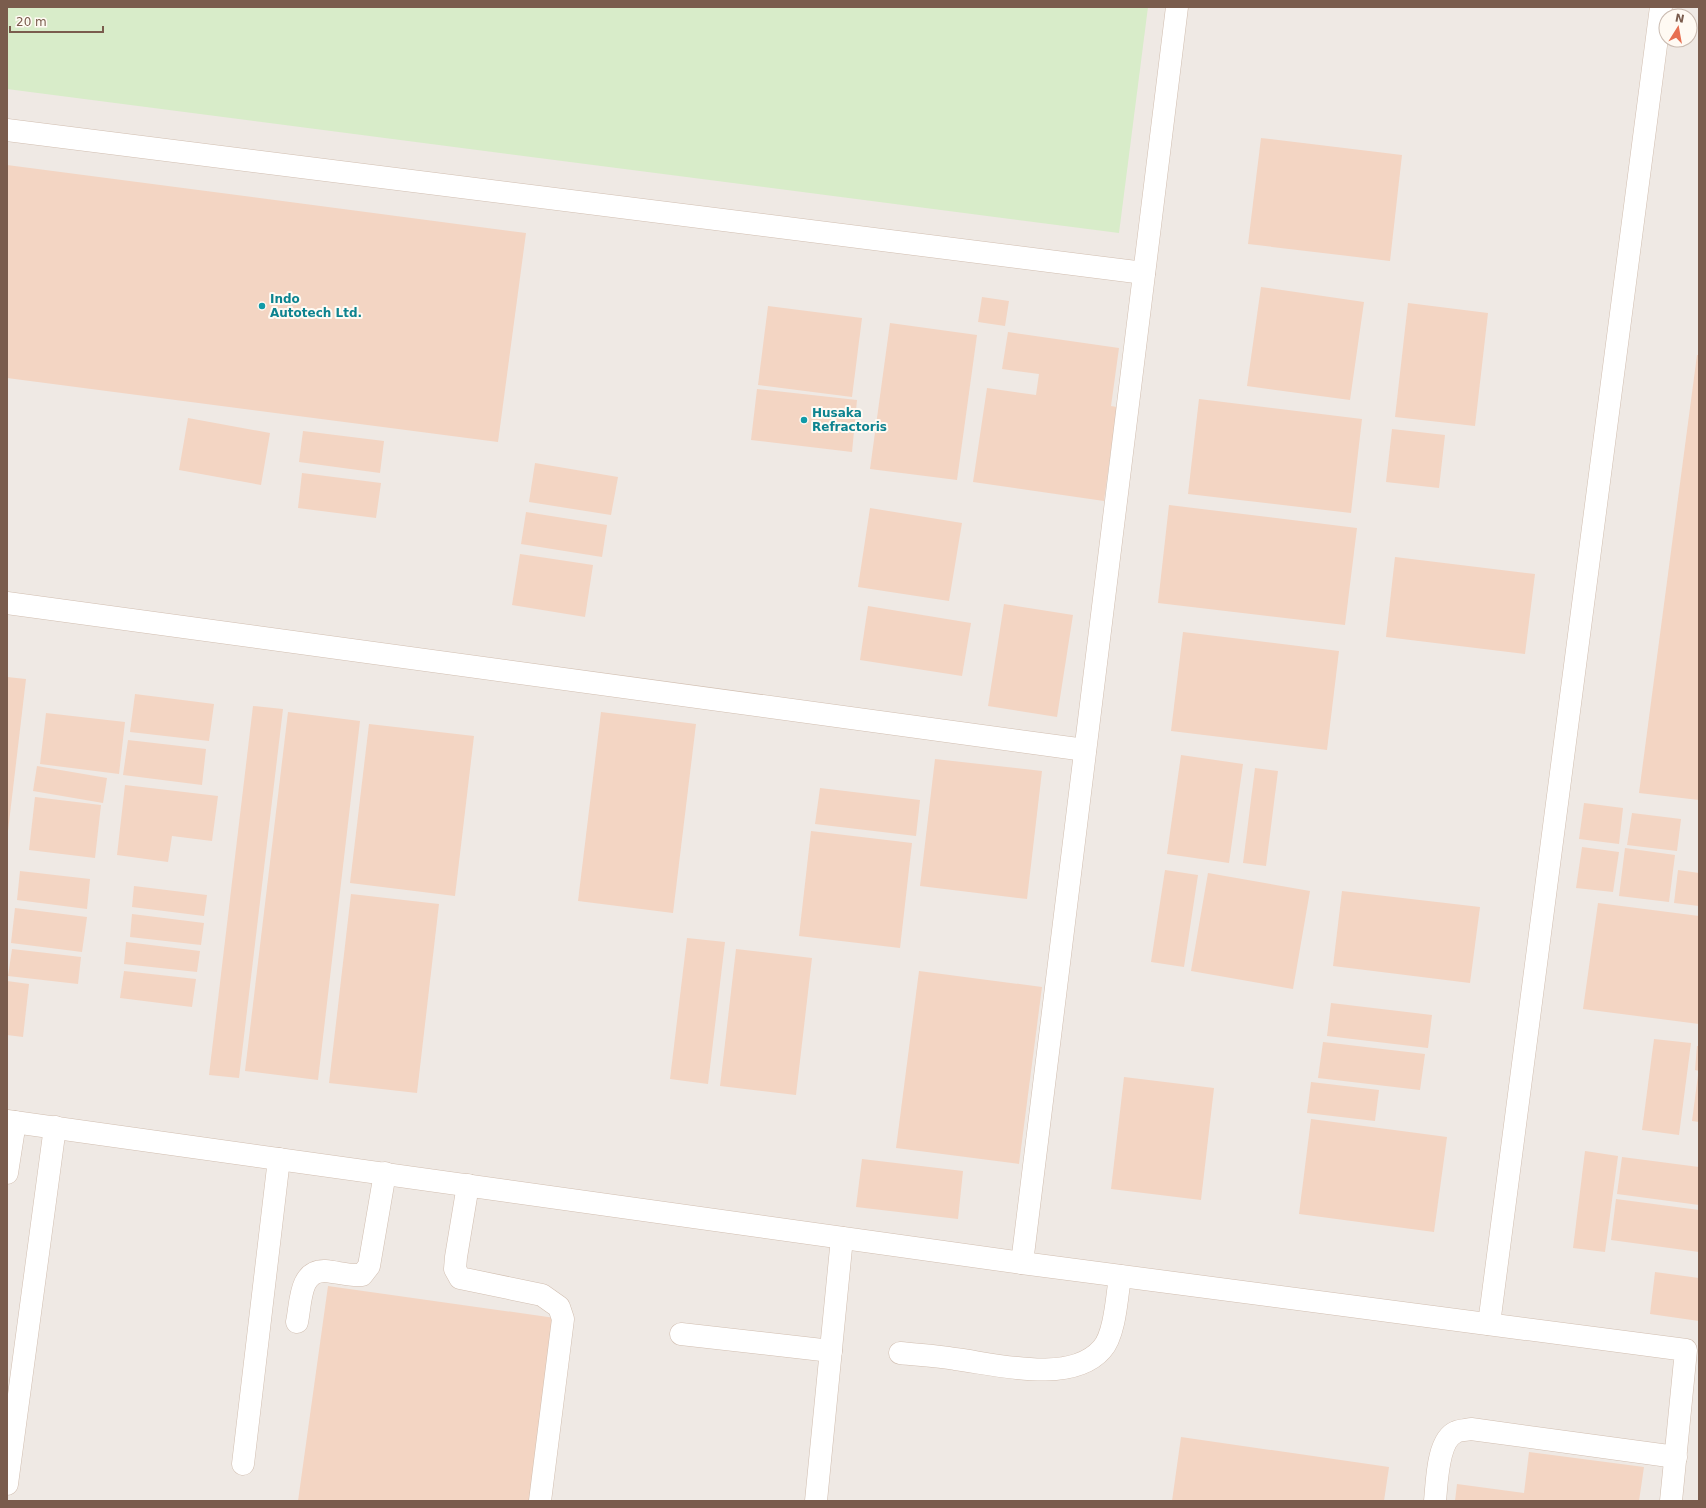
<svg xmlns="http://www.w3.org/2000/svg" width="1706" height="1508" font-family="'DejaVu Sans',sans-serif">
<rect width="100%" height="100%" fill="#fdf6ec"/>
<path fill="#efe9e4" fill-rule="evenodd" d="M 7,7 L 1699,7 L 1699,1501 L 7,1501 ZM 1666,16 L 1690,16 L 1690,40 L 1666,40 Z"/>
<path fill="#d8ecc9" d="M 7,7 L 1148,7 L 1119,233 L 7,89 Z"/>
<g fill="#f3d5c3">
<path d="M 1261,138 L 1402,155 L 1390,261 L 1248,244 Z"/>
<path d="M 7,165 L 526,233 L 498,442 L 7,378 Z"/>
<path d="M 1261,287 L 1364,302 L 1350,400 L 1247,386 Z"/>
<path d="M 982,297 L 1009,301 L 1005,326 L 978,322 Z"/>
<path d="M 1408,303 L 1488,313 L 1475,426 L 1395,417 Z"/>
<path d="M 768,306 L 862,318 L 852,397 L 758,385 Z"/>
<path d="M 890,323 L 977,335 L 957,480 L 870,469 Z"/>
<path d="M 1008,332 L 1119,348 L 1111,406 L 1117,407 L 1104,501 L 973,482 L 987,388 L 1036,395 L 1039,374 L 1002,369 Z"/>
<path d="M 1697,355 L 1699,355 L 1699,800 L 1639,793 Z"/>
<path d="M 757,389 L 857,400 L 852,452 L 751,440 Z"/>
<path d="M 1199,399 L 1362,419 L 1351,513 L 1188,494 Z"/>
<path d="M 188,418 L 270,433 L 261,485 L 179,470 Z"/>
<path d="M 1392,429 L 1445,435 L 1439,488 L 1386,482 Z"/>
<path d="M 303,431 L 384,441 L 380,473 L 299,462 Z"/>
<path d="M 535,463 L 618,477 L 611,515 L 529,502 Z"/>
<path d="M 302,473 L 381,483 L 376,518 L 298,508 Z"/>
<path d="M 1169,505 L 1357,528 L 1345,625 L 1158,603 Z"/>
<path d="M 870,508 L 962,523 L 949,601 L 858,587 Z"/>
<path d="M 526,512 L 607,525 L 602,557 L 521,544 Z"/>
<path d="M 520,554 L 593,565 L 585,617 L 512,605 Z"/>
<path d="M 1395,557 L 1535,574 L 1525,654 L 1386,637 Z"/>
<path d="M 1004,604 L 1073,615 L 1057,717 L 988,706 Z"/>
<path d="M 868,606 L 971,623 L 962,676 L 860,660 Z"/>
<path d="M 1183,632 L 1339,651 L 1327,750 L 1171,731 Z"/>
<path d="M 7,677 L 26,679 L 8,831 L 7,831 Z"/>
<path d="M 135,694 L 214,704 L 209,741 L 130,732 Z"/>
<path d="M 253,706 L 283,709 L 239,1078 L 209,1075 Z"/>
<path d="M 288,712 L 360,721 L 318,1080 L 245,1071 Z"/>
<path d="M 601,712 L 696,724 L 673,913 L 578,901 Z"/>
<path d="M 46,713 L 125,722 L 119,774 L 40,764 Z"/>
<path d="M 369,724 L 474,736 L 455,896 L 350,883 Z"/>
<path d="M 128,740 L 206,749 L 202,785 L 123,775 Z"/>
<path d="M 1181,755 L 1243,764 L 1229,863 L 1167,854 Z"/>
<path d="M 935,759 L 1042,771 L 1027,899 L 920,886 Z"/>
<path d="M 37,766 L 107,778 L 103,803 L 33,791 Z"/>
<path d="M 1255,768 L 1278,771 L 1266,866 L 1243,863 Z"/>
<path d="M 125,785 L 218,796 L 212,841 L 172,836 L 168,862 L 117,855 Z"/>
<path d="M 820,788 L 920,800 L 916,836 L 815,824 Z"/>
<path d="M 35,797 L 101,805 L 95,858 L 29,850 Z"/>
<path d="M 1584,803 L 1623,808 L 1619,844 L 1579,839 Z"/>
<path d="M 1632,813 L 1681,819 L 1677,851 L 1627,845 Z"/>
<path d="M 811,831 L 912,843 L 900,948 L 799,936 Z"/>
<path d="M 1582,847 L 1619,852 L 1613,892 L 1576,888 Z"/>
<path d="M 1625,848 L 1675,855 L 1669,902 L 1619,896 Z"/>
<path d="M 1165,870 L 1198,875 L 1184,967 L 1151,962 Z"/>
<path d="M 1678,870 L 1699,873 L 1699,906 L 1674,903 Z"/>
<path d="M 20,871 L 90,879 L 87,909 L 17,900 Z"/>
<path d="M 1208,873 L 1310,891 L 1293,989 L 1191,971 Z"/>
<path d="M 134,886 L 207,895 L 204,916 L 132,907 Z"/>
<path d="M 1342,891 L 1480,907 L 1470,983 L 1333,966 Z"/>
<path d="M 351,894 L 439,904 L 417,1093 L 329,1083 Z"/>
<path d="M 1598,903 L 1699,916 L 1699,1024 L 1583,1009 Z"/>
<path d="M 15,908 L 87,917 L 82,952 L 11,943 Z"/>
<path d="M 132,914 L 204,923 L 201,945 L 130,937 Z"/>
<path d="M 687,938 L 725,942 L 708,1084 L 670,1079 Z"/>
<path d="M 126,942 L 200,951 L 197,972 L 124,964 Z"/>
<path d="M 12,949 L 81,957 L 78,984 L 8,976 Z"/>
<path d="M 736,949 L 812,958 L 796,1095 L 720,1086 Z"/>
<path d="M 124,971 L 196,979 L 192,1007 L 120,998 Z"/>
<path d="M 919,971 L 1042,987 L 1019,1164 L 896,1148 Z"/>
<path d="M 7,981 L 29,984 L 23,1037 L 7,1035 Z"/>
<path d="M 1331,1003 L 1432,1015 L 1428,1048 L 1327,1036 Z"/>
<path d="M 1654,1039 L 1691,1043 L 1679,1135 L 1642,1130 Z"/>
<path d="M 1323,1042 L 1425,1054 L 1420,1090 L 1318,1078 Z"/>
<path d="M 1697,1046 L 1699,1046 L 1699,1071 L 1695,1070 Z"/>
<path d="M 1698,1075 L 1699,1075 L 1699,1122 L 1692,1121 Z"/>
<path d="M 1124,1077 L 1214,1088 L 1201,1200 L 1111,1189 Z"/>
<path d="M 1311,1082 L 1379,1090 L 1375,1121 L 1307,1113 Z"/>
<path d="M 1311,1119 L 1447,1137 L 1434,1232 L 1299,1214 Z"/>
<path d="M 1585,1151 L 1618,1156 L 1605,1252 L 1573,1248 Z"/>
<path d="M 1622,1157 L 1699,1167 L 1699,1205 L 1617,1194 Z"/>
<path d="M 862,1159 L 963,1171 L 958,1219 L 856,1207 Z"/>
<path d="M 1616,1199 L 1699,1210 L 1699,1252 L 1611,1240 Z"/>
<path d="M 1655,1272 L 1699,1278 L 1699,1321 L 1650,1314 Z"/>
<path d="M 328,1286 L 555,1318 L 529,1501 L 298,1501 Z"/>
<path d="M 1181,1437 L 1389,1467 L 1384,1501 L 1172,1501 Z"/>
<path d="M 1529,1452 L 1644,1467 L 1639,1501 L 1455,1501 L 1457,1484 L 1524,1493 Z"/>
</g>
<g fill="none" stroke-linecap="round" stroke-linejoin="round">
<defs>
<g id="minor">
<path d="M 7,130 L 1144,273"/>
<path d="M 7,603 L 1085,750"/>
<path d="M 7,1121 L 1022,1263 L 1686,1350 L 1671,1501"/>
<path d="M 7,1173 L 15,1122"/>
<path d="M 468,1185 L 456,1257 L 455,1269 L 460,1278 L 542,1295 L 559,1307 L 563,1319 L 540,1501"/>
<path d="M 1022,1263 L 1177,7"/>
<path d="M 297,1322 C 301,1304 299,1270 325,1271 C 338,1272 348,1276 362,1275 L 369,1266 L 385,1173"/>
<path d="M 1489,1324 L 1661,7"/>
<path d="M 681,1334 L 831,1351"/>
<path d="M 900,1353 C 918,1355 937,1356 955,1359 C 995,1364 1071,1385 1102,1349 C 1115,1335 1117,1296 1120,1276"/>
<path d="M 243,1464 L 279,1159"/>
<path d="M 7,1484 L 55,1127"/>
<path d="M 816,1501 L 842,1238"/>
<path d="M 1435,1501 C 1437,1483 1437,1440 1456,1432 C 1460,1430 1467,1430 1471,1429 L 1676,1457"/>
</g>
</defs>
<use href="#minor" stroke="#d1beb0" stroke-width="23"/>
<use href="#minor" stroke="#fff" stroke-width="22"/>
</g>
<g fill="#0f9aa8" stroke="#fffaf3" stroke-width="1.5">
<circle cx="262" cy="306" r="4"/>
<circle cx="804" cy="420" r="4"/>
</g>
<g text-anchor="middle" stroke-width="4" stroke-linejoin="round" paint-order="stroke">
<g font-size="12" font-weight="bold" fill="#0d838f" stroke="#fffaf3" text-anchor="start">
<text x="270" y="303">Indo<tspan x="270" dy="14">Autotech Ltd.</tspan></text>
<text x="812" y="417">Husaka<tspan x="812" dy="14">Refractoris</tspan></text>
</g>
</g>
<rect width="1706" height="1508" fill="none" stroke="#7a5c4d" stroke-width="16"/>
<g transform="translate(1678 28) rotate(11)"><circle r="19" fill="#fffaf3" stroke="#cabbb1"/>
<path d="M0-3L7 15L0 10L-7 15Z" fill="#e76f51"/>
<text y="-6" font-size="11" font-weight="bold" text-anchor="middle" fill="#7a5c4d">N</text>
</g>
<path d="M10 26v6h93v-6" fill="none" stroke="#7a5c4d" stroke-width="2"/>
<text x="16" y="26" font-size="12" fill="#7a5c4d" stroke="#fffaf3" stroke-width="3" paint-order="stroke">20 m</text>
</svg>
